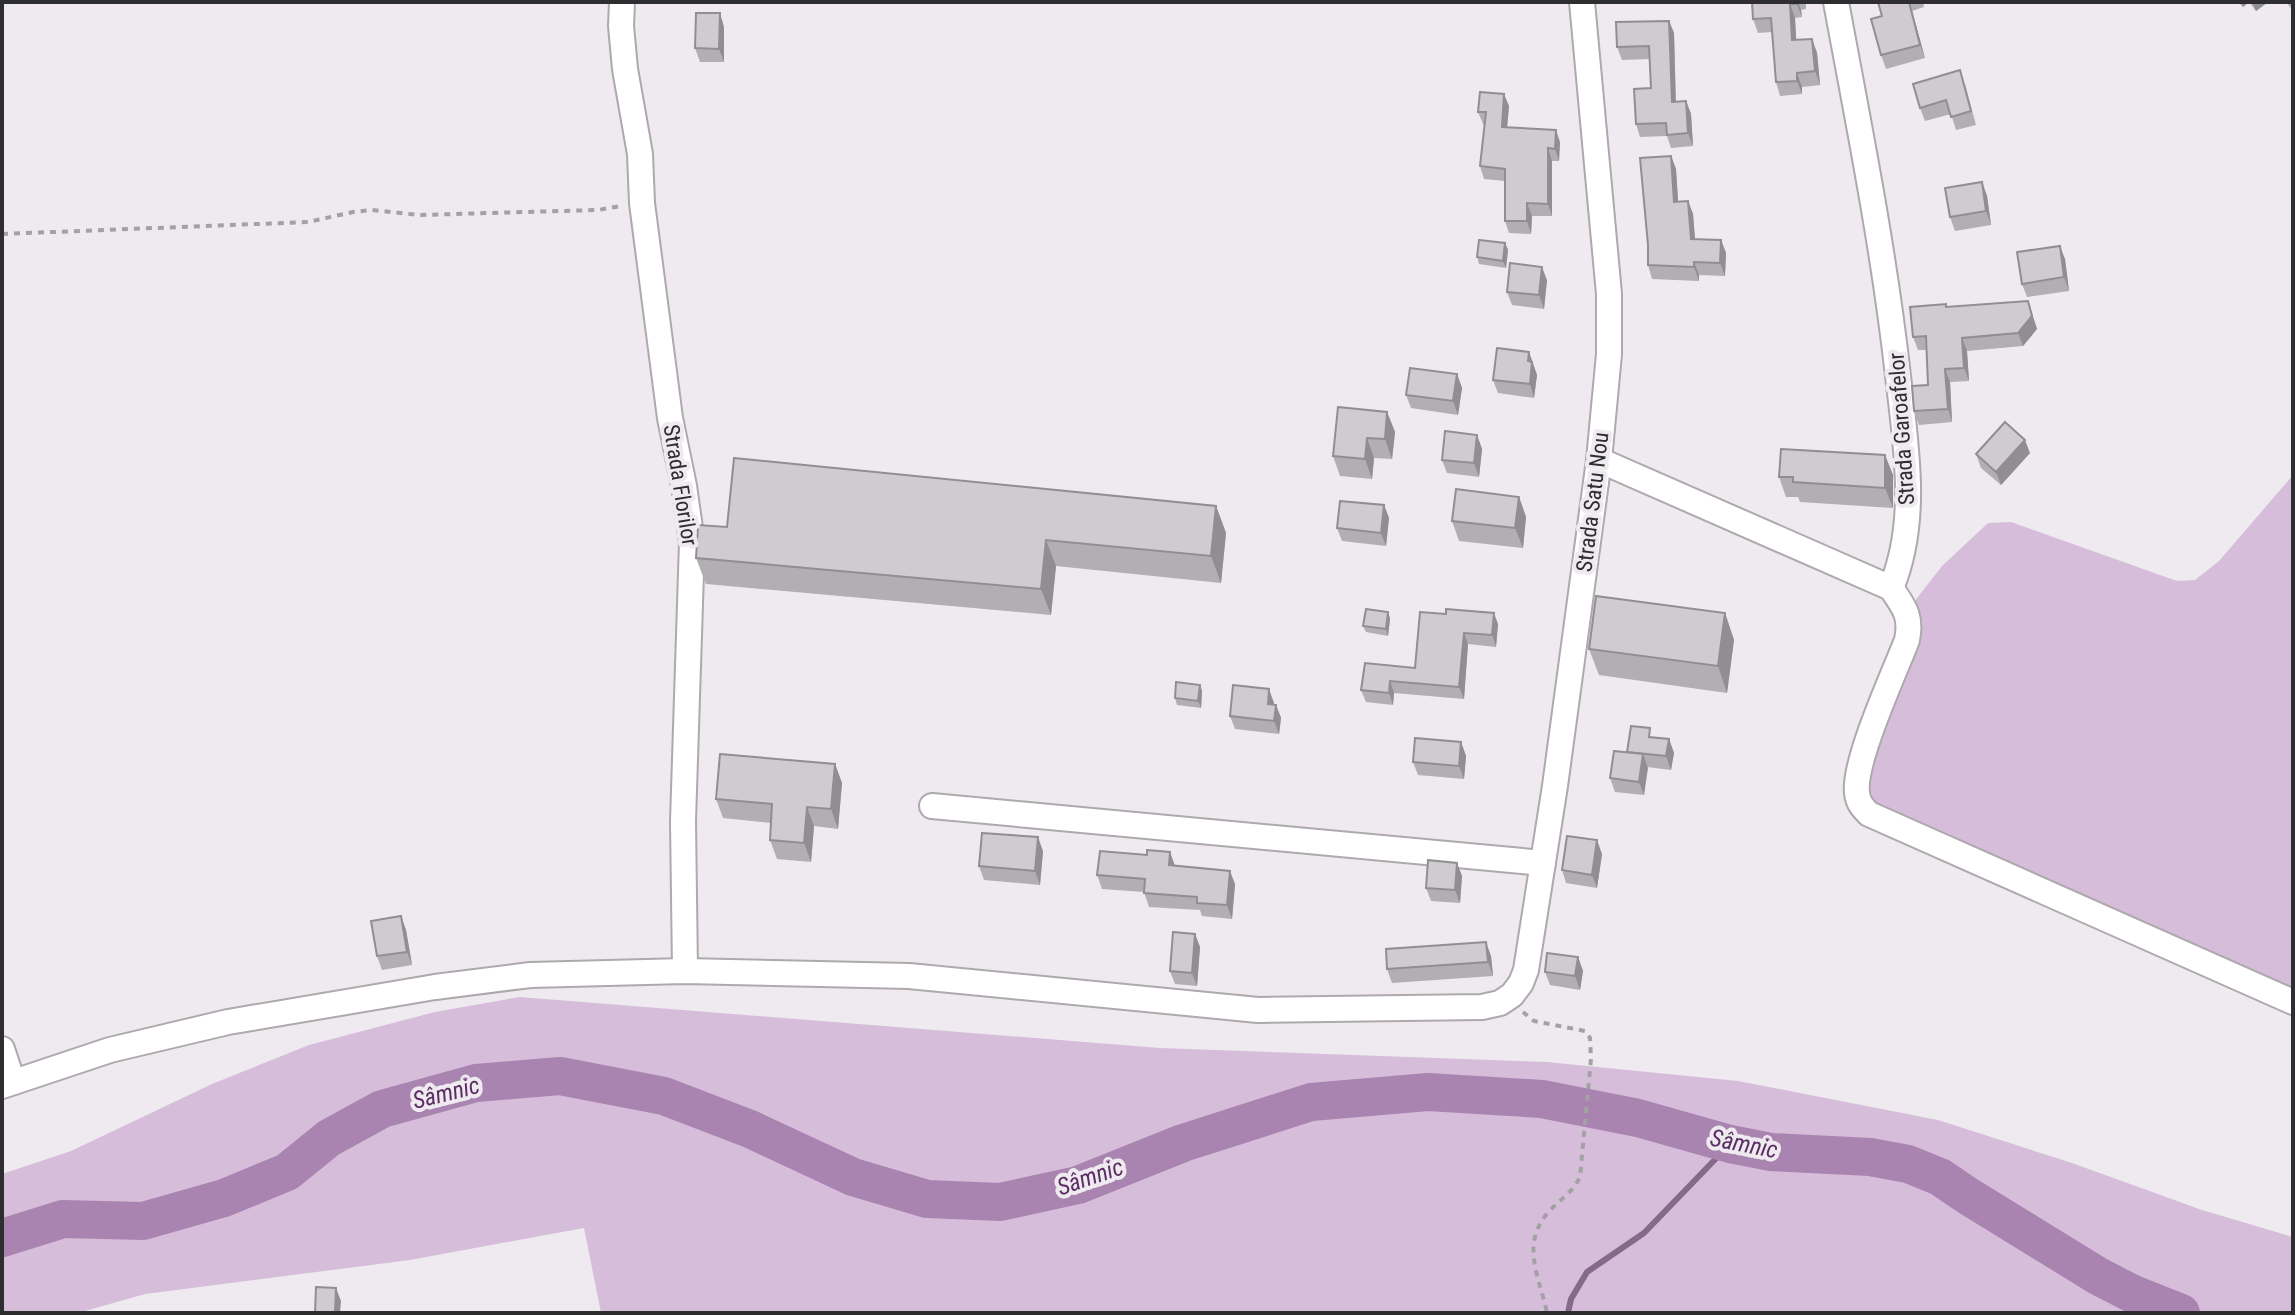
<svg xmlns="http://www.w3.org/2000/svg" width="2295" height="1315" font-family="'Roboto Condensed',sans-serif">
<rect width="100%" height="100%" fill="#eeeaef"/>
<g fill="#d6bdda">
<path d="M 2293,475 L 2293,988 L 1864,799 L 1860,731 L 1903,616 L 1942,566 L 1988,523 L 2011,522 L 2177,581 L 2195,580 L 2219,561 Z"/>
<path d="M 520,997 L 1160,1048 L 1547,1062 L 1738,1081 L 1938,1120 L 2072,1163 L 2202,1210 L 2293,1237 L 2293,1313 L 601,1313 L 584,1228 L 410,1260 L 145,1294 L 78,1313 L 2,1313 L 2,1174 L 71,1151 L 212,1084 L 309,1045 L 435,1012 Z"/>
</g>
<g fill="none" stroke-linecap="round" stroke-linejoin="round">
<path stroke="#856a89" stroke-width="6" d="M 1568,1313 L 1571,1299 L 1587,1272 L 1644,1233 L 1730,1144"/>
<path stroke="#aa84b0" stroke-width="38" d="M 2,1238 L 63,1219 L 143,1221 L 224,1198 L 287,1172 L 329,1138 L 382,1109 L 476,1083 L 560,1076 L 664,1096 L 750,1129 L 853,1177 L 927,1199 L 1000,1202 L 1078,1185 L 1183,1143 L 1311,1102 L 1428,1092 L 1542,1099 L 1638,1118 L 1730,1144 L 1771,1152 L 1870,1157 L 1908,1164 L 1940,1177 L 1968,1196 L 2098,1276 L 2133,1294 L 2181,1313"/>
<defs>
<g id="minor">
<path d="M 622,2 L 621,26 L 625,69 L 640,154 L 642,203 L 670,418 L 684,486 L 692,542 L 683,821 L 685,971"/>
<path d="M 1836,2 C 1859,126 1884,250 1898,376 C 1906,446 1919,521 1891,588"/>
<path d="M 1599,460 L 1891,588"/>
<path d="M 1891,588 C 1904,607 1912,616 1907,640 C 1894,674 1853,762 1857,793 C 1858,803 1863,808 1869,814 L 2293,1002"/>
<path d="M 932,806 L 1543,863"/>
<path d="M 2,1049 L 13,1082"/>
<path d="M 2,1086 L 110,1050 L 228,1022 L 435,987 L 530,975 L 685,971 L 909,976 L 1258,1010 L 1482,1007 L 1500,1003 L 1512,995 L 1521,983 L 1526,970 L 1555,786 L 1599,460 L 1609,354 L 1609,294 L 1582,2"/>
</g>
</defs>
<use href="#minor" stroke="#ada9ad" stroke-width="28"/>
<g stroke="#a4a1a5" stroke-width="4" stroke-dasharray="6 6" stroke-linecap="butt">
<path d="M 2,234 L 308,222 L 353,212 L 372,210 L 419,215 L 598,210 L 621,206"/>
<path d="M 1523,1012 L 1534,1021 L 1585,1031 L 1590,1038 L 1591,1059 L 1580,1177 C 1572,1194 1557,1201 1546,1215 C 1521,1246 1540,1279 1547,1313"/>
</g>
<use href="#minor" stroke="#fff" stroke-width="24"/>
</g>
<g fill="#b2afb3">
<path d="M 1752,2 L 1806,2 L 1806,9 L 1801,10 L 1802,17 L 1795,18 L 1796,40 L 1812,39 L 1817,53 L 1820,85 L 1802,87 L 1802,94 L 1780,96 L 1776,82 L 1772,32 L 1758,33 L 1753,19 Z"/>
<path d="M 1878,2 L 1923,2 L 1924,7 L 1912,11 L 1925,58 L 1886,69 L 1881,55 L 1882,16 Z"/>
<path d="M 2238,2 L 2268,2 L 2256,11 L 2249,2 L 2243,7 Z"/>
<path d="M 2286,2 L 2293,2 L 2293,11 Z"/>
<path d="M 1669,21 L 1674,33 L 1676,102 L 1686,101 L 1691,114 L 1693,146 L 1671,148 L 1667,136 L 1640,137 L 1636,124 L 1651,88 L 1650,59 L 1622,60 L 1617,47 Z"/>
<path d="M 724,27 L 724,62 L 700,62 L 695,48 Z"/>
<path d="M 1965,84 L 1976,125 L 1956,130 L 1951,114 L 1925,121 L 1920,108 Z"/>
<path d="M 1509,106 L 1507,127 L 1560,142 L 1559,161 L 1552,161 L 1552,216 L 1532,216 L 1531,234 L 1509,233 L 1505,221 L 1505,181 L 1484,179 L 1480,166 L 1484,125 L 1483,124 L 1478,112 Z"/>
<path d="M 1671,156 L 1676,169 L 1678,201 L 1688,201 L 1693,214 L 1695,239 L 1721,240 L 1726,253 L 1725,276 L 1699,275 L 1699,281 L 1652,279 L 1648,265 Z"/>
<path d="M 1982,182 L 1987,196 L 1991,225 L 1955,231 L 1950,217 Z"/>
<path d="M 1505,243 L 1508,250 L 1506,268 L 1479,264 L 1477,257 Z"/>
<path d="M 2065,259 L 2069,291 L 2027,297 L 2022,284 Z"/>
<path d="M 1547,280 L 1544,309 L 1512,305 L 1507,292 Z"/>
<path d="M 2028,301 L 2037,329 L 2023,346 L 1967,351 L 1969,381 L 1950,382 L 1952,422 L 1919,425 L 1914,411 L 1928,385 L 1926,350 L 1918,350 L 1913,337 L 1946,304 L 1947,307 Z"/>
<path d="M 1529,352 L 1537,375 L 1534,398 L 1498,393 L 1493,380 Z"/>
<path d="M 1457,374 L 1462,388 L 1458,415 L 1411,408 L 1406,395 Z"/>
<path d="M 1387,412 L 1395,432 L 1392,459 L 1374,458 L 1372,479 L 1340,476 L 1333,456 Z"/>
<path d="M 1477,435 L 1482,449 L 1479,477 L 1447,473 L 1442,460 Z"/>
<path d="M 2030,453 L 2001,485 L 1981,468 L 1976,454 Z"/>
<path d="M 1885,455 L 1893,475 L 1893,508 L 1800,502 L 1798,497 L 1786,497 L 1779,477 Z"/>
<path d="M 1519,497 L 1526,517 L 1523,548 L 1459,541 L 1452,521 Z"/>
<path d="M 1384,505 L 1389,518 L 1386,546 L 1342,541 L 1337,528 Z"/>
<path d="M 1216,506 L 1226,533 L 1221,583 L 1056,566 L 1051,615 L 706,584 L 696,558 L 727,527 Z"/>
<path d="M 1388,612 L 1390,619 L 1388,636 L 1366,632 L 1363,626 Z"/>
<path d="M 1420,612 L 1498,624 L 1496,647 L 1468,644 L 1464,699 L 1394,693 L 1393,705 L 1366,702 L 1361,690 L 1415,668 Z"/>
<path d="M 1725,613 L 1734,640 L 1727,693 L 1599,675 L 1589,649 Z"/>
<path d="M 1200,685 L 1202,691 L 1201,708 L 1177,705 L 1175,698 Z"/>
<path d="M 1274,703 L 1274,704 L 1276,705 L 1281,718 L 1279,734 L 1235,729 L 1230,716 Z"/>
<path d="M 1653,737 L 1669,739 L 1674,753 L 1671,770 L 1647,767 L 1644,795 L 1615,792 L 1610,778 L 1628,753 Z"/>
<path d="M 1461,742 L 1466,756 L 1464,779 L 1418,775 L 1413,762 Z"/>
<path d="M 835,764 L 842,783 L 838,829 L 814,826 L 811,862 L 777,859 L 770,840 L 771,823 L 723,818 L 716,799 Z"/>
<path d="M 1043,851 L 1040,885 L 984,880 L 979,866 Z"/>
<path d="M 1602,854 L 1597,888 L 1566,883 L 1562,870 Z"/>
<path d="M 1457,863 L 1462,876 L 1460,903 L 1431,901 L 1426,888 Z"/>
<path d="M 1175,866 L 1235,884 L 1232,919 L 1202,916 L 1200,910 L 1149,907 L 1144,892 L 1102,889 L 1097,875 Z"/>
<path d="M 401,916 L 406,930 L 412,965 L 382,970 L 377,956 Z"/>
<path d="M 1195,934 L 1200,947 L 1197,986 L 1175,984 L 1170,971 Z"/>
<path d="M 1491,956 L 1493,976 L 1392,983 L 1387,969 Z"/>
<path d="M 1578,957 L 1583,971 L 1580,990 L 1550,985 L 1545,972 Z"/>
</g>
<g fill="#918e92">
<path d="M 1796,2 L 1798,2 L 1801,10 L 1802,17 Z"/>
<path d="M 1909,2 L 1912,11 L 1925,58 L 1920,45 Z"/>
<path d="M 2241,2 L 2249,2 L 2243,7 Z"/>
<path d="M 2252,2 L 2268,2 L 2256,11 Z"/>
<path d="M 1790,4 L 1795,18 L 1797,54 L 1792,40 Z"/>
<path d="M 720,13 L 724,27 L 724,62 L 719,49 Z"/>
<path d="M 1669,21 L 1674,33 L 1676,115 L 1672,102 Z"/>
<path d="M 1812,39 L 1817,53 L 1820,85 L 1815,71 Z"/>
<path d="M 1797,73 L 1802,87 L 1802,94 L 1797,81 Z"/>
<path d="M 1504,94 L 1509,106 L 1506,139 L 1502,127 Z"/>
<path d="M 1686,101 L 1691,114 L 1693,146 L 1688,133 Z"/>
<path d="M 1556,130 L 1560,142 L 1559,161 L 1555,149 Z"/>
<path d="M 1548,148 L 1552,161 L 1552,216 L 1548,204 Z"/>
<path d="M 1671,156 L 1676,169 L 1679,215 L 1674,202 Z"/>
<path d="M 1982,182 L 1987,196 L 1991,225 L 1986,211 Z"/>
<path d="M 1688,201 L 1693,214 L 1696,252 L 1691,239 Z"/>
<path d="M 1527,203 L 1532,216 L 1531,234 L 1527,221 Z"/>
<path d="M 1721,240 L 1726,253 L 1725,276 L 1720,263 Z"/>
<path d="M 1505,243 L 1508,250 L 1506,268 L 1503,261 Z"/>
<path d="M 2060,246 L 2065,259 L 2069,291 L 2064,277 Z"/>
<path d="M 1694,262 L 1699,275 L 1699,281 L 1694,267 Z"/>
<path d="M 1542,267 L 1547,280 L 1544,309 L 1539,295 Z"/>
<path d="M 2028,301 L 2037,329 L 2023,346 L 2018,333 Z"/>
<path d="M 1962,338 L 1967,351 L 1969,381 L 1964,368 Z"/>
<path d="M 1529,352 L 1537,375 L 1534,398 L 1530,384 L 1528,361 Z"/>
<path d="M 1945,369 L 1950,382 L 1952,422 L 1948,409 Z"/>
<path d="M 1457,374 L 1462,388 L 1458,415 L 1453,401 Z"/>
<path d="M 1387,412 L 1395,432 L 1392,459 L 1385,439 Z"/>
<path d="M 1477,435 L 1482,449 L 1479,477 L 1474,463 Z"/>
<path d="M 1367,438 L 1374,458 L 1372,479 L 1365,459 Z"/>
<path d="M 2025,440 L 2030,453 L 2001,485 L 1996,472 Z"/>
<path d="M 1885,455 L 1893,475 L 1893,508 L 1885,488 Z"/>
<path d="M 1519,497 L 1526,517 L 1523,548 L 1515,528 Z"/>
<path d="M 1384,505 L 1389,518 L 1386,546 L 1381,533 Z"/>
<path d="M 1216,506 L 1226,533 L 1221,583 L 1211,556 Z"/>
<path d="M 1046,540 L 1056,566 L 1051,615 L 1041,589 Z"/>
<path d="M 1388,612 L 1390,619 L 1388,636 L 1386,629 Z"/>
<path d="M 1494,613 L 1498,624 L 1496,647 L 1492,635 Z"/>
<path d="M 1725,613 L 1734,640 L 1727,693 L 1718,666 Z"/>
<path d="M 1464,633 L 1468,644 L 1464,699 L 1459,687 Z"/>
<path d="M 1390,681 L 1394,693 L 1393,705 L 1389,693 Z"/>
<path d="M 1200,685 L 1202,691 L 1201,708 L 1198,701 Z"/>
<path d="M 1269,689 L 1274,703 L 1272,717 L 1268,704 Z"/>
<path d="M 1276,705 L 1281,718 L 1279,734 L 1274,721 Z"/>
<path d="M 1669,739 L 1674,753 L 1671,770 L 1666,756 Z"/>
<path d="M 1461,742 L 1466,756 L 1464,779 L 1459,766 Z"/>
<path d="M 1643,754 L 1648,768 L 1644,795 L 1639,782 Z"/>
<path d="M 835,764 L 842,783 L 838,829 L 831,809 Z"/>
<path d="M 807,807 L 814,826 L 811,862 L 804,843 Z"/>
<path d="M 1038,837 L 1043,851 L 1040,885 L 1035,871 Z"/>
<path d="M 1597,840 L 1602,854 L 1597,888 L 1592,875 Z"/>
<path d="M 1170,852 L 1175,866 L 1169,865 Z"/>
<path d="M 1457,863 L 1462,876 L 1460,903 L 1455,890 Z"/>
<path d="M 1230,871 L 1235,884 L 1232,919 L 1227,905 Z"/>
<path d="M 401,916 L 406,930 L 412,965 L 407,952 Z"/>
<path d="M 1195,934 L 1200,947 L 1197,986 L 1192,973 Z"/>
<path d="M 1486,942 L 1491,956 L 1493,976 L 1488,962 Z"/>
<path d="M 1578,957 L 1583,971 L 1580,990 L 1575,976 Z"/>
<path d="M 336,1288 L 341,1301 L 340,1313 L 335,1313 Z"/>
</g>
<g fill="#cfcbd0" stroke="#918e92" stroke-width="2">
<path d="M 1752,2 L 1796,2 L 1797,4 L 1790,4 L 1792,40 L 1812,39 L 1815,71 L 1797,73 L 1797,81 L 1776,82 L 1771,18 L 1753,19 Z"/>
<path d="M 1878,2 L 1909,2 L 1920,45 L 1881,55 L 1871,19 L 1882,16 Z"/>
<path d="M 696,13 L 720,13 L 719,49 L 695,48 Z"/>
<path d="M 1669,21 L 1672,102 L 1686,101 L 1688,133 L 1667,135 L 1666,123 L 1636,124 L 1634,89 L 1651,88 L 1649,46 L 1617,47 L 1616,22 Z"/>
<path d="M 1960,70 L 1971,111 L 1951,117 L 1946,100 L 1920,108 L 1913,84 Z"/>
<path d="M 1480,92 L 1504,94 L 1502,127 L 1556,130 L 1555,149 L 1548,148 L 1548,204 L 1527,203 L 1527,221 L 1505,221 L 1505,169 L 1480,166 L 1486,112 L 1478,112 Z"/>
<path d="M 1671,156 L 1674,202 L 1688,201 L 1691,239 L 1721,240 L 1720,263 L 1694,262 L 1694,267 L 1648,265 L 1648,245 L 1640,158 Z"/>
<path d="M 1982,182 L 1986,211 L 1950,217 L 1945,188 Z"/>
<path d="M 1479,240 L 1505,243 L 1503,261 L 1477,257 Z"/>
<path d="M 2060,246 L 2064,277 L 2022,284 L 2017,252 Z"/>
<path d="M 1510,263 L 1542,267 L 1539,295 L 1507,292 Z"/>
<path d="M 2028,301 L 2032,316 L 2018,333 L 1962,338 L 1964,368 L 1945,369 L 1948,409 L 1914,411 L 1912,386 L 1928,385 L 1926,336 L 1913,337 L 1910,307 L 1946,304 L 1946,307 Z"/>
<path d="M 1497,348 L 1529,352 L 1528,361 L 1532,362 L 1530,384 L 1493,380 Z"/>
<path d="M 1410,368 L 1457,374 L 1453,401 L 1406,395 Z"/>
<path d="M 1338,407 L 1387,412 L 1385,439 L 1367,438 L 1365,459 L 1333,456 Z"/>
<path d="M 2005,422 L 2025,440 L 1996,472 L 1976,454 Z"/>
<path d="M 1445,431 L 1477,435 L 1474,463 L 1442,460 Z"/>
<path d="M 1781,449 L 1885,455 L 1885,488 L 1793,482 L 1793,477 L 1779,477 Z"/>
<path d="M 734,458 L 1216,506 L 1211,556 L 1046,540 L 1041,589 L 696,558 L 698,525 L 727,527 Z"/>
<path d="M 1456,489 L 1519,497 L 1515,528 L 1452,521 Z"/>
<path d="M 1340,501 L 1384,505 L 1381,533 L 1337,528 Z"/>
<path d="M 1596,596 L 1725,613 L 1718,666 L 1589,649 Z"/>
<path d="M 1366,609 L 1388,612 L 1386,629 L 1363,626 Z"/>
<path d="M 1446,609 L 1494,613 L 1492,635 L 1464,633 L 1459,687 L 1390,681 L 1389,693 L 1361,690 L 1365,663 L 1415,668 L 1420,612 L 1446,614 Z"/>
<path d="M 1176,682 L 1200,685 L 1198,701 L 1175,698 Z"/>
<path d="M 1233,685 L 1269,689 L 1268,704 L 1276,705 L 1274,721 L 1230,716 Z"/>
<path d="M 1631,726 L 1650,728 L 1649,737 L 1669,739 L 1666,756 L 1627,752 Z"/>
<path d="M 1415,738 L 1461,742 L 1459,766 L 1413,762 Z"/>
<path d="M 1614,751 L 1643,754 L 1639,782 L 1610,778 Z"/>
<path d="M 720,754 L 835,764 L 831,809 L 807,807 L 804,843 L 770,840 L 772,804 L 716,799 Z"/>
<path d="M 982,833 L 1038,837 L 1035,871 L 979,866 Z"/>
<path d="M 1567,836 L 1597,840 L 1592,875 L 1562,870 Z"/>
<path d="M 1147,850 L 1170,852 L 1169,865 L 1230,871 L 1227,905 L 1197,903 L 1197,897 L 1144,893 L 1145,879 L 1097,875 L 1100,851 L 1147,855 Z"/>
<path d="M 1428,860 L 1457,863 L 1455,890 L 1426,888 Z"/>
<path d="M 401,916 L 407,952 L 377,956 L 371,921 Z"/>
<path d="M 1173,932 L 1195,934 L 1192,973 L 1170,971 Z"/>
<path d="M 1486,942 L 1488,962 L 1387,969 L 1386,949 Z"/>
<path d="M 1547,953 L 1578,957 L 1575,976 L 1545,972 Z"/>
<path d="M 316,1287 L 336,1288 L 335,1313 L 315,1313 Z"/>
</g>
<g text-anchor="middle" stroke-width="8" stroke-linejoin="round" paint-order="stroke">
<g font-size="22" fill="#2e2d2f" stroke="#eeeaef">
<text transform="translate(1901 429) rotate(-94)" y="8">Strada Garoafelor</text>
<text transform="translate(681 485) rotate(81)" y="8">Strada Florilor</text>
<text transform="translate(1592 502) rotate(-83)" y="8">Strada Satu Nou</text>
</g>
<g font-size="24" font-style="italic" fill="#5c2c64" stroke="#eeeaef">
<text transform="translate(446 1093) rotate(-14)" y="8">Sâmnic</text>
<text transform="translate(1744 1144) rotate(11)" y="8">Sâmnic</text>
<text transform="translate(1090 1177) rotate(-19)" y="8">Sâmnic</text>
</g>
</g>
<rect width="2295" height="1315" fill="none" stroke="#2e2d2f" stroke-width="8"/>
</svg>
